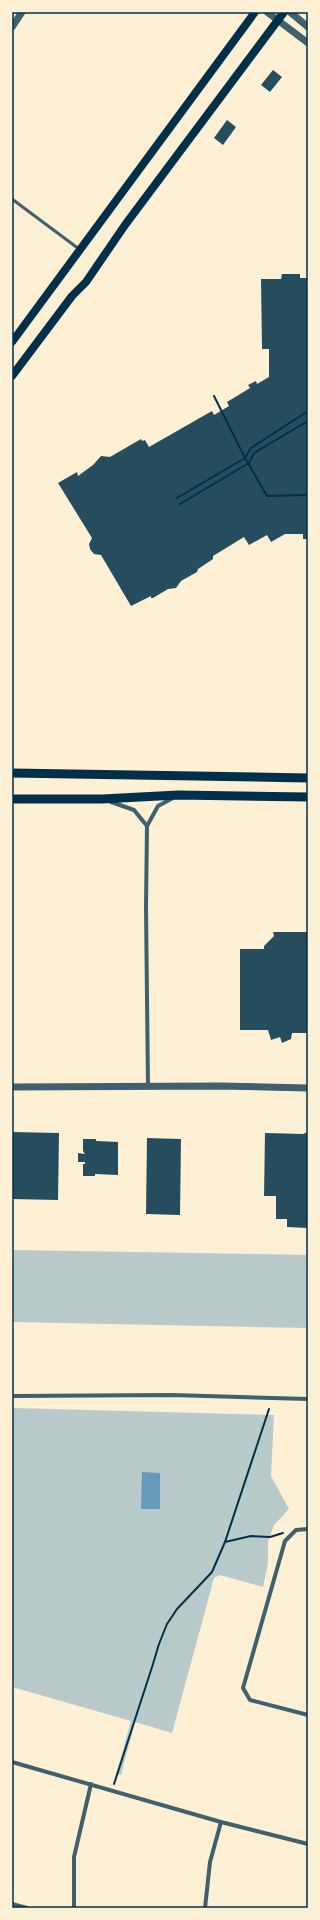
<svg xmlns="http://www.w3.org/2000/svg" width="320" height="1920" font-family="'Public Sans',sans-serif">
<rect width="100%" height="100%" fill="#fdf0d5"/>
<g fill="#b9caca">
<path d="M 12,1250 L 308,1255 L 308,1328 L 12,1322 Z"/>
<path d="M 12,1408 L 274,1415 L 271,1476 L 289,1509 L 274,1525 L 268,1541 L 268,1563 L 263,1587 L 220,1575 L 214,1578 L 172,1733 L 135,1722 L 121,1775 L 116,1774 L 131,1721 L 12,1687 Z"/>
</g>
<path fill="#669bbc" d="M 142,1472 L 160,1473 L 160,1509 L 141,1509 Z"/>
<g fill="#264d5e">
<path d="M 273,70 L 282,77 L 270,92 L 261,85 Z"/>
<path d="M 227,120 L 236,127 L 223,145 L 214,138 Z"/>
<path d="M 282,274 L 300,274 L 300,278 L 308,278 L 308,539 L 303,539 L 303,534 L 285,534 L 271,542 L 267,535 L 249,545 L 244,537 L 213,556 L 213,559 L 198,569 L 197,572 L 181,581 L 176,588 L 168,589 L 153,598 L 151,598 L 151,596 L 131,606 L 101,555 L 94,554 L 90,549 L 89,544 L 92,538 L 58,483 L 77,472 L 78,476 L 93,465 L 101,456 L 110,457 L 141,439 L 142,441 L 145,440 L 149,447 L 212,411 L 214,415 L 229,406 L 227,402 L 250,388 L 248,385 L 256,381 L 257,384 L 269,377 L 269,349 L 262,349 L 261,279 L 281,279 Z"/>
<path d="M 273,932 L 308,932 L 308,1033 L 292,1033 L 291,1039 L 282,1043 L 280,1037 L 271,1040 L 268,1030 L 240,1030 L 240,949 L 264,949 L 264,946 L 274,936 Z"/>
<path d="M 12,1132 L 59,1133 L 58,1200 L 12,1199 Z"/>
<path d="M 308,1132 L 308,1228 L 287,1227 L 287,1219 L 276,1219 L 276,1196 L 264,1196 L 265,1133 L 303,1134 Z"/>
<path d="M 147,1138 L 181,1139 L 180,1215 L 146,1214 Z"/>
<path d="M 83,1139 L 96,1139 L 96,1141 L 118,1142 L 118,1175 L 95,1174 L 95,1176 L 83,1176 L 83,1164 L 85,1164 L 85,1162 L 78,1162 L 78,1153 L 85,1154 L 83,1151 Z"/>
</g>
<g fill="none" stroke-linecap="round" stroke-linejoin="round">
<g stroke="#003049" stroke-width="2">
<path d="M 214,396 L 245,458 L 267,496 L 308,495"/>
<path d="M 177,498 L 245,458 L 251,448 L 308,411"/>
<path d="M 180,504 L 249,463 L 254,453 L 308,421"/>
<path d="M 269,1409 L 225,1542 L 251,1536 L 270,1537 L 283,1533"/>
<path d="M 114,1784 L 153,1664 L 159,1644 L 167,1624 L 177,1609 L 212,1572 L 225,1542"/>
</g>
<path stroke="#3f606c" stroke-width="3" d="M 12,199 L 79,249"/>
<g stroke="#3f606c" stroke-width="4">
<path d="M 111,802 L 134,810 L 147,826 L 146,907 L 148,1087"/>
<path d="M 147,826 L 158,806 L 173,798"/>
<path d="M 12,1396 L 172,1395 L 308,1399"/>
<path d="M 308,1529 L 296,1530 L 285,1541 L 243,1688 L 250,1700 L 308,1715"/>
<path d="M 12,1762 L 221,1822 L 308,1844"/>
<path d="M 12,1904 L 27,1908"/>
<path d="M 74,1908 L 74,1857 L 91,1784"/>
<path d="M 205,1908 L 210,1862 L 221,1822"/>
</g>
<g stroke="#3f606c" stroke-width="7">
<path d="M 267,12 L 308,43"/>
<path d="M 290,12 L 308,27"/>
<path d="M 12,27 L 22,12"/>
<path d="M 12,1087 L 221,1086 L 308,1088"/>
</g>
<g stroke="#003049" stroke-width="8">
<path d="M 12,342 L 255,12"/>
<path d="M 12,376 L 72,296 L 86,282 L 125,225 L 284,12"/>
</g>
<g stroke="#003049" stroke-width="9">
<path d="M 12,773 L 308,778"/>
<path d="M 12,799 L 102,799 L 178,795 L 308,797"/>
</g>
</g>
<rect width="320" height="1920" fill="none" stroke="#fdf0d5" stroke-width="26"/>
<rect x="13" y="13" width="294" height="1894" fill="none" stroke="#003049" stroke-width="1.5"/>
</svg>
